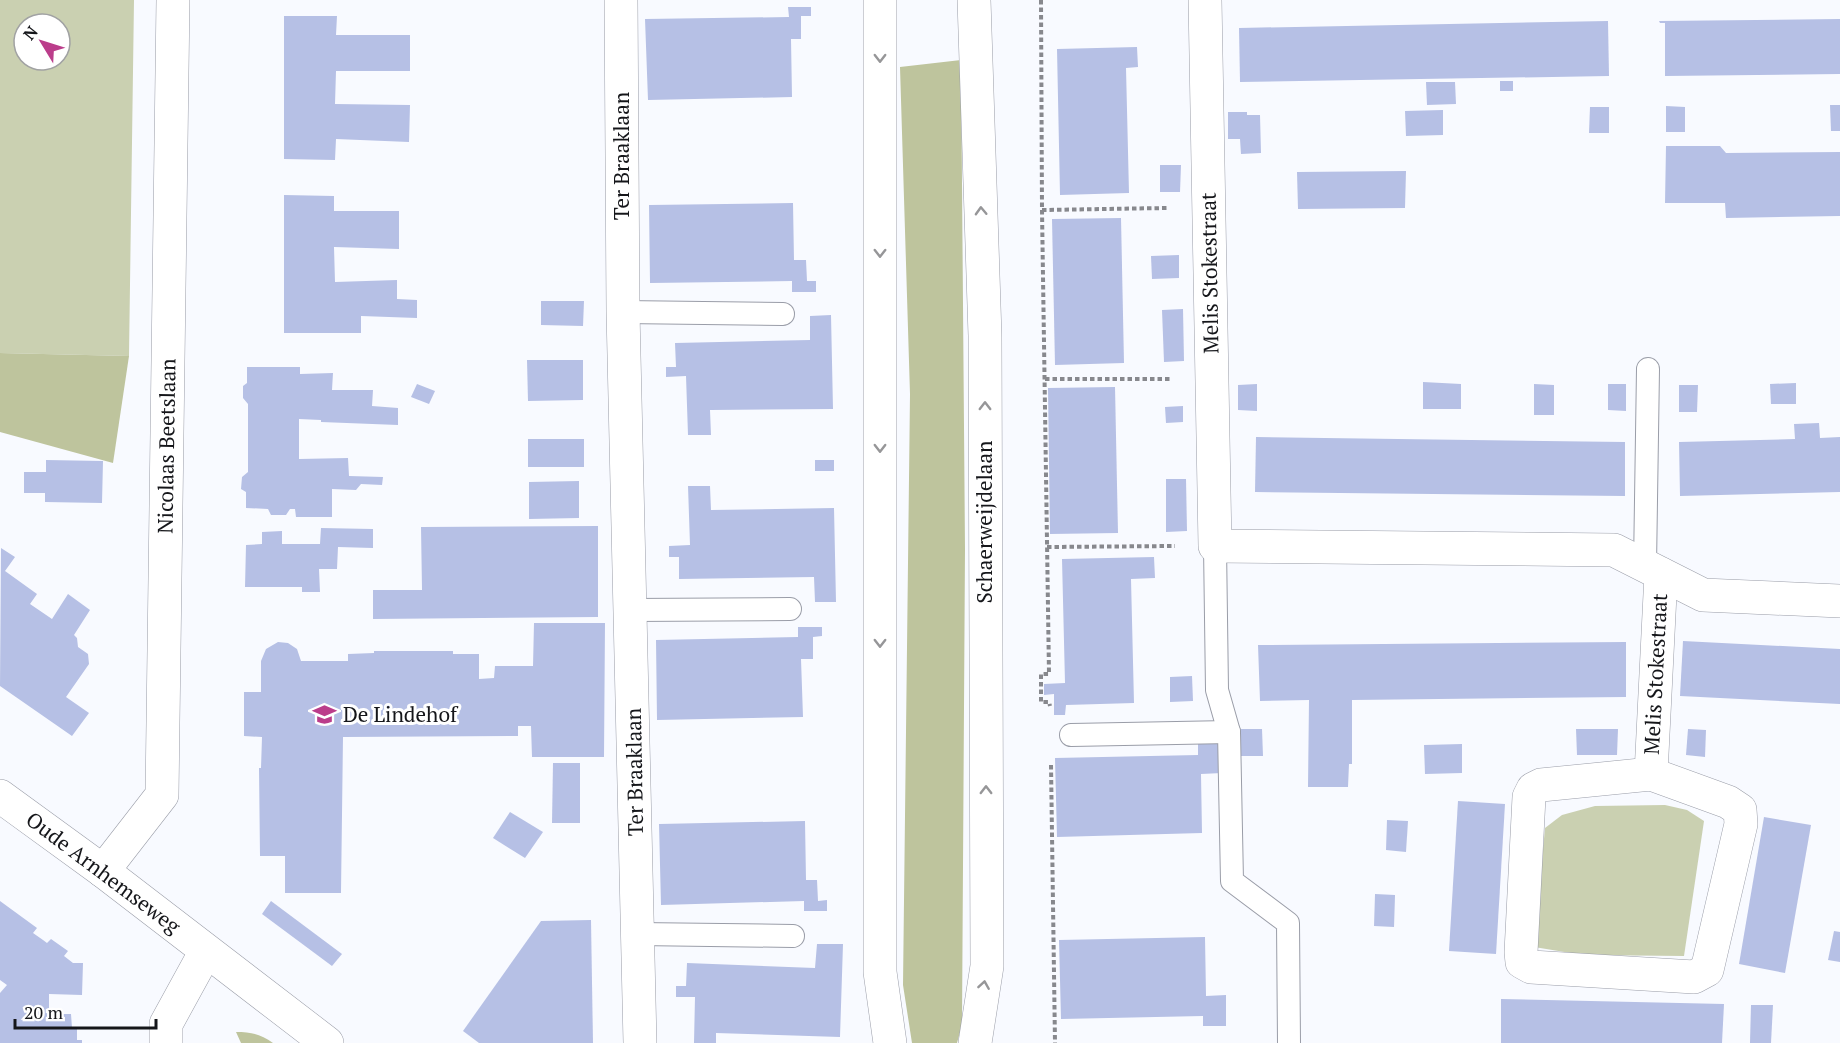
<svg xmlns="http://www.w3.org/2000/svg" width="1840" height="1043" font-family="'PT Serif',serif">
<rect width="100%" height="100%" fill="#f8faff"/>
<g fill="#cad0b1" fill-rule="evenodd">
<path d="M 0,0 L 134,0 L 129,356 L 0,353 ZM 24,24 L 60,24 L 60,60 L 24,60 Z"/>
<path d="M 1665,805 L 1687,810 L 1704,821 L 1684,956 L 1583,955 L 1534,947 L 1545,828 L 1562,815 L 1595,806 Z"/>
</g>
<g fill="#bec49d">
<path d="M 961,60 L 965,549 L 962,1025 L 957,1043 L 912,1043 L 903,985 L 910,394 L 900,67 Z"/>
<path d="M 0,353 L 129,356 L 113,463 L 0,432 Z"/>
<path d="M 236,1032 C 251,1032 261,1034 273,1043 L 241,1043 Z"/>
</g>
<g fill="#b6c0e5">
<path d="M 788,7 L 811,7 L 811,16 L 801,16 L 801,39 L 791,39 L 792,97 L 648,100 L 645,19 L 789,17 Z"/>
<path d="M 284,16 L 337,16 L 336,35 L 410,35 L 410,71 L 336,71 L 335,104 L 410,105 L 409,142 L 336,139 L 335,160 L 284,159 Z"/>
<path d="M 1840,19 L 1840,74 L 1665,76 L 1665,23 L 1660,23 L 1659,21 Z"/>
<path d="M 1608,21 L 1609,76 L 1240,82 L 1239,28 Z"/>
<path d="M 1137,47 L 1138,67 L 1126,68 L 1129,193 L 1060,195 L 1057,49 Z"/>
<rect x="1500" y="81" width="13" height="10"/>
<path d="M 1426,82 L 1455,82 L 1456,104 L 1427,105 Z"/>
<path d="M 1830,105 L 1840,105 L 1840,131 L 1831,131 Z"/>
<path d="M 1666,106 L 1685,107 L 1685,132 L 1666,132 Z"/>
<path d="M 1590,107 L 1609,107 L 1609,133 L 1589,133 Z"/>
<path d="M 1443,110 L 1443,135 L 1406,136 L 1405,111 Z"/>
<path d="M 1228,112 L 1247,112 L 1247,115 L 1260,115 L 1261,153 L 1241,154 L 1240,139 L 1228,139 Z"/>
<path d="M 1666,146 L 1720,146 L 1726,153 L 1840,152 L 1840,216 L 1726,218 L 1725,203 L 1665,203 Z"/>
<path d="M 1160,165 L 1181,165 L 1180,192 L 1160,192 Z"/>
<path d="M 1406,171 L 1405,208 L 1298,209 L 1297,172 Z"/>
<path d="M 284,195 L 334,196 L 334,211 L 399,211 L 399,249 L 334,247 L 335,282 L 397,280 L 397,299 L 417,300 L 417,318 L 361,316 L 361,333 L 284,333 Z"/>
<path d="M 793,203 L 794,260 L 806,260 L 807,281 L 816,281 L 816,292 L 792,292 L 792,281 L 650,283 L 649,205 Z"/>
<path d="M 1121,218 L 1124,363 L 1055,365 L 1052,219 Z"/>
<path d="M 1179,255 L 1179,278 L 1152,279 L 1151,256 Z"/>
<path d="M 541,301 L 584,301 L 583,326 L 541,325 Z"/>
<path d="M 1183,309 L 1184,361 L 1164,362 L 1162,310 Z"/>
<path d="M 831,315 L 833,409 L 710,410 L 711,435 L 688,435 L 686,376 L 666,377 L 666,367 L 676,367 L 675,343 L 810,340 L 810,316 Z"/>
<path d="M 527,360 L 583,360 L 583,400 L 528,401 Z"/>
<path d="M 247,367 L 300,367 L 300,374 L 333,373 L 332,390 L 373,390 L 372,406 L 398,408 L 398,425 L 321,422 L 321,420 L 299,419 L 299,459 L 348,458 L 349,476 L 383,477 L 382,485 L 361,484 L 356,490 L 332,489 L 332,517 L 296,517 L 295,509 L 290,509 L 286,515 L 271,515 L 268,509 L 246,508 L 246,492 L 241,489 L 242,477 L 248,472 L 248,404 L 243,398 L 243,386 L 247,383 Z"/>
<path d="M 1423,382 L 1461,384 L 1461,409 L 1423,409 Z"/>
<path d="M 1796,383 L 1796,404 L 1771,404 L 1770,384 Z"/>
<path d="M 417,384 L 435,391 L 429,404 L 411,397 Z"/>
<path d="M 1257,384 L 1257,411 L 1238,410 L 1238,385 Z"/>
<path d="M 1534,384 L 1554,385 L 1554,415 L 1534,415 Z"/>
<path d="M 1608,384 L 1626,384 L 1626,411 L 1608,410 Z"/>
<path d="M 1679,385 L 1698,385 L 1697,412 L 1679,412 Z"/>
<path d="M 1115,387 L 1118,533 L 1050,534 L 1048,388 Z"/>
<path d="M 1183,406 L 1183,422 L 1166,423 L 1165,407 Z"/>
<path d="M 1819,423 L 1820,438 L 1840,437 L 1840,492 L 1680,496 L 1679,442 L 1795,439 L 1794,424 Z"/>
<path d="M 1256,437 L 1625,442 L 1625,496 L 1255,492 Z"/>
<rect x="528" y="439" width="56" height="28"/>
<path d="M 46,460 L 103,461 L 102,503 L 45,502 L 45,493 L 24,493 L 24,472 L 46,472 Z"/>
<rect x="815" y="460" width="19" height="11"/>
<path d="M 1166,479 L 1186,479 L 1187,531 L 1166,532 Z"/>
<path d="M 579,481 L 579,518 L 529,519 L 529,482 Z"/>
<path d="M 688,486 L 710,486 L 711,510 L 834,508 L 836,602 L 815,602 L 814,577 L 679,579 L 679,557 L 669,557 L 669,546 L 690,545 Z"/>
<path d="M 598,526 L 598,617 L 373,619 L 373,590 L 422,590 L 421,527 Z"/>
<path d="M 321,528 L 373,529 L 373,548 L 338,547 L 337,569 L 319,569 L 320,592 L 302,592 L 302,587 L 245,587 L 246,545 L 262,544 L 262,532 L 282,531 L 282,544 L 320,544 Z"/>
<path d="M 1,548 L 15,557 L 5,571 L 37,594 L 30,604 L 52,619 L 68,594 L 90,610 L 74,635 L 77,638 L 78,647 L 88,654 L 89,664 L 66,697 L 89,713 L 72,736 L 0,686 Z"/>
<path d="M 1154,557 L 1155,578 L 1131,579 L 1134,703 L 1066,705 L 1065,715 L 1054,715 L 1054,694 L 1044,695 L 1044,684 L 1065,683 L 1062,559 Z"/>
<path d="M 534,623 L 605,623 L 604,757 L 532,757 L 531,726 L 518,726 L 518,736 L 343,737 L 341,893 L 285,893 L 285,856 L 260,856 L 259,768 L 261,768 L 262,737 L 244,736 L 244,692 L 261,692 L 261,661 L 266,649 L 278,642 L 288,643 L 297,649 L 301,661 L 348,661 L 348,654 L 374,653 L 374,651 L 453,651 L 453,654 L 479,654 L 479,679 L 494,678 L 495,666 L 533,666 Z"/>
<path d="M 798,627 L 822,627 L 822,636 L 813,637 L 813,659 L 801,659 L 803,717 L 657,720 L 656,640 L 798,637 Z"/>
<path d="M 1683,641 L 1840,649 L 1840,704 L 1680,696 Z"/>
<path d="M 1626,642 L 1626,697 L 1352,700 L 1352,764 L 1349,764 L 1348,787 L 1308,787 L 1309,700 L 1260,701 L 1258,645 Z"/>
<path d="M 1192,676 L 1193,701 L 1170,702 L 1170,677 Z"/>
<path d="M 1241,729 L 1262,729 L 1263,756 L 1241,756 Z"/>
<path d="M 1576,729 L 1618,729 L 1617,755 L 1577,755 Z"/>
<path d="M 1688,729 L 1706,730 L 1705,757 L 1686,755 Z"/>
<path d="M 1198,743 L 1221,743 L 1222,773 L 1201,774 L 1202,833 L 1057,837 L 1055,758 L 1198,755 Z"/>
<path d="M 1462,744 L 1462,773 L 1425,774 L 1424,745 Z"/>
<path d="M 553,763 L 580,763 L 580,823 L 552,823 Z"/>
<path d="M 1458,801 L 1505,804 L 1496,954 L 1449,951 Z"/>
<path d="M 510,812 L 543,832 L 525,858 L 493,838 Z"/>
<path d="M 1764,817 L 1811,825 L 1785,973 L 1739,964 Z"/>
<path d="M 1387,820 L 1408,821 L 1406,852 L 1386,850 Z"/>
<path d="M 805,821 L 806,880 L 817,880 L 818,901 L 827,900 L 827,911 L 804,911 L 804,901 L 661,905 L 659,824 Z"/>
<path d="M 1375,894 L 1395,895 L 1394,927 L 1374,926 Z"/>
<path d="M 0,901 L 37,928 L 33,933 L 43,940 L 47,943 L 51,939 L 68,951 L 64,956 L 73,963 L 83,963 L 82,995 L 49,994 L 49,1014 L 71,1014 L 72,1028 L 77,1028 L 77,1040 L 82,1040 L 82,1043 L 0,1043 L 0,993 L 7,985 L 0,980 Z"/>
<path d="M 271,901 L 342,954 L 332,966 L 262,914 Z"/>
<path d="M 591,920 L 593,1043 L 479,1043 L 463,1031 L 541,921 Z"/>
<path d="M 1834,931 L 1840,932 L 1840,962 L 1828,960 Z"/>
<path d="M 1205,937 L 1206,996 L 1226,995 L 1226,1026 L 1203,1026 L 1203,1016 L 1061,1019 L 1059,940 Z"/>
<path d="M 817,944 L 843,944 L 840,1037 L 716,1033 L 716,1043 L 694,1043 L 695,997 L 676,997 L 676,986 L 686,986 L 687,963 L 815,968 Z"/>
<path d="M 1501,999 L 1724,1004 L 1722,1043 L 1501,1043 Z"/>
<path d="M 1751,1005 L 1773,1005 L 1771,1043 L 1750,1043 Z"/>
</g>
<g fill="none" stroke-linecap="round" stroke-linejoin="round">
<defs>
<g id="lane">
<path d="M 623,312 L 783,314"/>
<path d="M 1215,546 L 1217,690 L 1229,732 L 1232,881 L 1288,923 L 1289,1043"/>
<path d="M 1645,566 L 1648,369"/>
<path d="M 631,610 L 790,609"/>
<path d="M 1071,735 L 1229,732"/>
<path d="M 638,934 L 793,936"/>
</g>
<g id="street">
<path d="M 621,0 L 623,312 L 640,1043"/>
<path d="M 1205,0 L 1215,546 L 1614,550 L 1703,595 L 1840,601"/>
<path d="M 1651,774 L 1541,785 L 1533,789 L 1529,797 L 1521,952 L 1522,962 L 1531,967 L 1694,977 L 1707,970 L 1741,824 L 1740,810 L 1728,802 L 1651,774 L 1661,574"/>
<path d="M 0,796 L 103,871 L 327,1043"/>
<path d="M 103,871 L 162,795 L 173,0"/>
<path d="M 166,1043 L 166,1024 L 206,951"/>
</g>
<g id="secondary">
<path d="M 880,0 L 880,972 L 890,1043"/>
<path d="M 974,0 L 985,336 L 987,966 L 975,1043"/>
</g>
</defs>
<use href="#lane" stroke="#9a9da8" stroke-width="24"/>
<use href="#street" stroke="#9a9da8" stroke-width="34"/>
<use href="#secondary" stroke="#9a9da8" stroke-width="34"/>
<g stroke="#87888d" stroke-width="4" stroke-dasharray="4.5 3" stroke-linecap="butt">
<path d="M 1041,0 L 1042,210 L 1049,674 L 1041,674 L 1041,702 L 1049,702 L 1050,706"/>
<path d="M 1042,210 L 1167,208"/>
<path d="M 1045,379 L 1170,379"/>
<path d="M 1047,547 L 1175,546"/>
<path d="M 1051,765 L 1055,1043"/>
</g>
<use href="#lane" stroke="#fff" stroke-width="22"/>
<use href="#street" stroke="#fff" stroke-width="33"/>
<use href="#secondary" stroke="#fff" stroke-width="33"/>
</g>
<defs><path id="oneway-chevron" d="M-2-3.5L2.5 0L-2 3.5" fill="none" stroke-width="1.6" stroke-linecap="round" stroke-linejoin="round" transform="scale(1.5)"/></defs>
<g stroke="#969698">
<use href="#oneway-chevron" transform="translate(880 58) rotate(90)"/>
<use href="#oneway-chevron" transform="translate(981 211) rotate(-92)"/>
<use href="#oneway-chevron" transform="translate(880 253) rotate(90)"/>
<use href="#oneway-chevron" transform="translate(985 406) rotate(-90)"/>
<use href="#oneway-chevron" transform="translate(880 448) rotate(90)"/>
<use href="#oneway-chevron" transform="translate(880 643) rotate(90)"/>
<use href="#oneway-chevron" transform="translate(986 790) rotate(-90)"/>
<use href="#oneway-chevron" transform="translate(984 985) rotate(-81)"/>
</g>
<defs>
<symbol id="school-bare" viewBox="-9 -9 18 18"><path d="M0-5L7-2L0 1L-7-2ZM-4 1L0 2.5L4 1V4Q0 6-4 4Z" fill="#bb3d8b" stroke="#fff" stroke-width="2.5" paint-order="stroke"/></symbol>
</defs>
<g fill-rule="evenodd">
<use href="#school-bare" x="308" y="698" width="33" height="33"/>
</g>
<g text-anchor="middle" stroke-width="6" stroke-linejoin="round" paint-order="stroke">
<g font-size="21" fill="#15161a" stroke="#fff">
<text transform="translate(622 156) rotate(-90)" y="7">Ter Braaklaan</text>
<text transform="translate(1210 273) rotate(-91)" y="7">Melis Stokestraat</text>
<text transform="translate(167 446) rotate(-89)" y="7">Nicolaas Beetslaan</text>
<text transform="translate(985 522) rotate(-90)" y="7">Schaerweijdelaan</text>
<text transform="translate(1656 674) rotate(-87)" y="7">Melis Stokestraat</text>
<text transform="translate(635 772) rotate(-91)" y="7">Ter Braaklaan</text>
<text transform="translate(103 873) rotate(37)" y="7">Oude Arnhemseweg</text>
</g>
<g font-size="21" fill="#15161a" stroke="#fff" text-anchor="start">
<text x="343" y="722">De Lindehof</text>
</g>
</g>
<g transform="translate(42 42) rotate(308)"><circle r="28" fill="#ffffff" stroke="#a1a2a3" stroke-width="1.5"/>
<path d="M0-4.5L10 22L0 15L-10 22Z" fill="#bb3d8b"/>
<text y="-9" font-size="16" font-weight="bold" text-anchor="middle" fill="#15161a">N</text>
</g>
<path d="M15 1019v9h141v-9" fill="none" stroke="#15161a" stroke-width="3"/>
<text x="24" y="1019" font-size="18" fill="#15161a" stroke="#ffffff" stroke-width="4.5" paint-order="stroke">20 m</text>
</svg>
